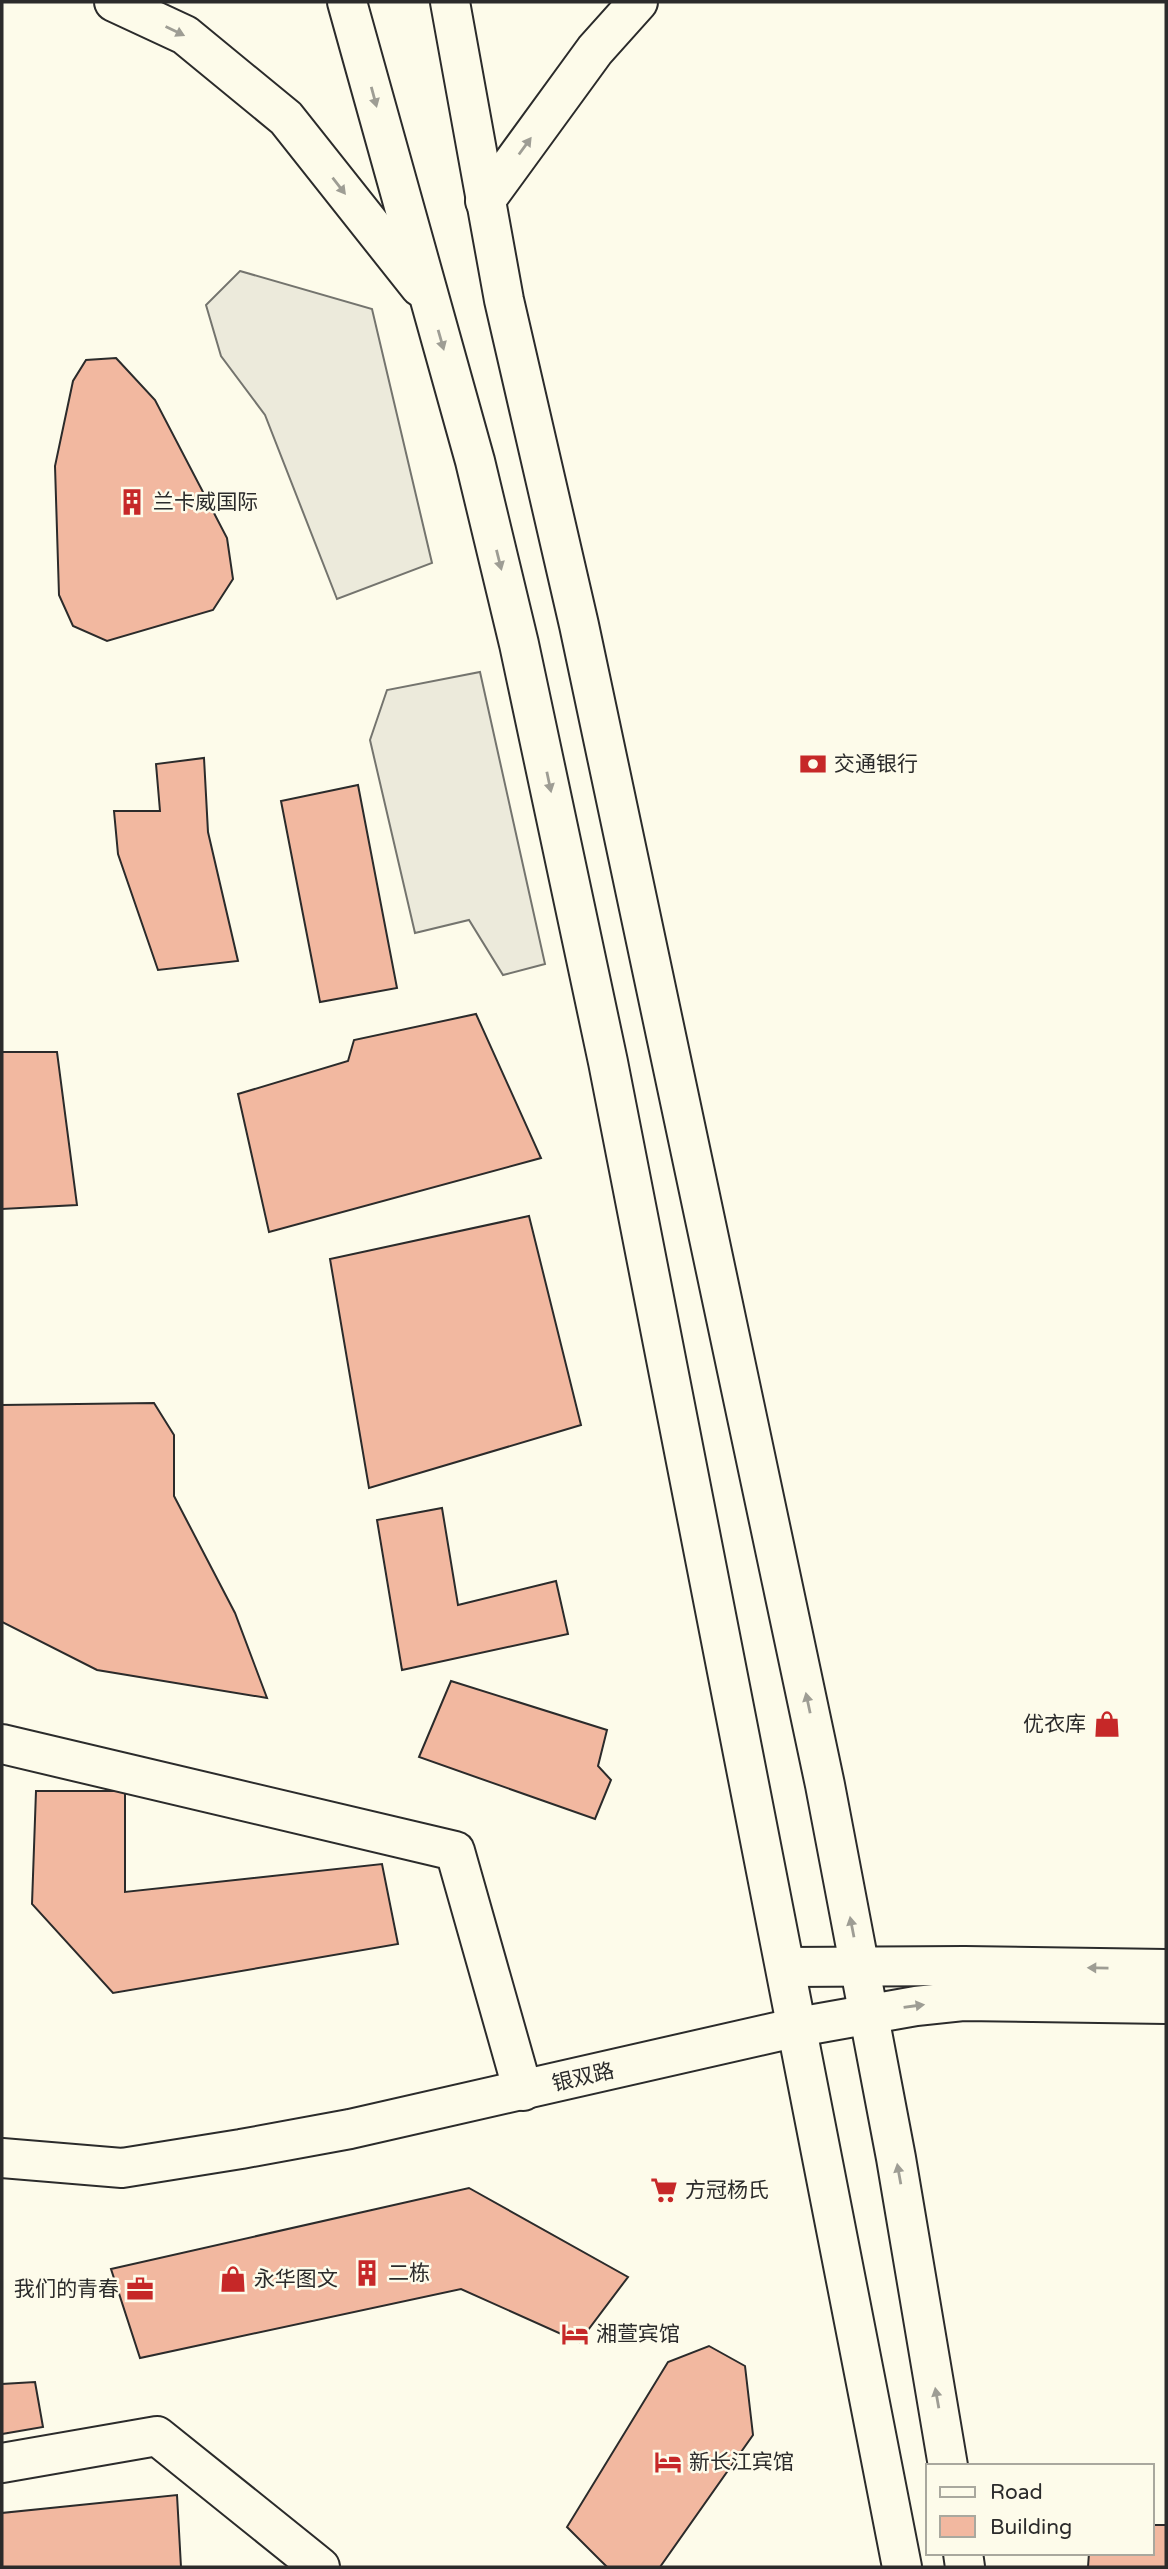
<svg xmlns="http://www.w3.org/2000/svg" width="1168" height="2569" font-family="'Varela Round','Noto Sans SC',sans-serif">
<rect width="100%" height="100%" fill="#fdfbea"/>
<g fill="#eceadb" stroke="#74746e" stroke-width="2">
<path d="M 240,271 L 372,309 L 432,563 L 337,599 L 265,415 L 221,356 L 206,305 Z"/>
<path d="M 480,672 L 545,964 L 503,975 L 469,920 L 415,933 L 370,740 L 387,690 Z"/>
</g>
<g fill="#f2b8a0" stroke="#2b2b2b" stroke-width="2">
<path d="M 116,358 L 155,400 L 227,538 L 233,579 L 213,610 L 107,641 L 73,626 L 59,595 L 55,466 L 73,381 L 86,360 Z"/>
<path d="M 204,758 L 208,832 L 238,961 L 158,970 L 118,854 L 114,811 L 160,811 L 156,764 Z"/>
<path d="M 358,785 L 397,988 L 320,1002 L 281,801 Z"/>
<path d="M 476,1014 L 541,1158 L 269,1232 L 238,1094 L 348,1061 L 354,1040 Z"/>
<path d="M 2,1052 L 57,1052 L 77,1205 L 2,1209 Z"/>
<path d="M 529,1216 L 581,1425 L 369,1488 L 330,1259 Z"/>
<path d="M 154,1403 L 174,1435 L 174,1496 L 235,1613 L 267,1698 L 97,1670 L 2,1622 L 2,1405 Z"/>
<path d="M 442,1508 L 458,1605 L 556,1581 L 568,1634 L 402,1670 L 377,1520 Z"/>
<path d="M 451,1681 L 607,1730 L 598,1766 L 611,1780 L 595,1819 L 419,1757 Z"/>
<path d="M 36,1791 L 125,1791 L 125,1892 L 382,1864 L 398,1944 L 113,1993 L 32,1904 Z"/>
<path d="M 469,2188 L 628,2277 L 579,2342 L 461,2289 L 140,2358 L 111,2269 Z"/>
<path d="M 709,2346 L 745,2366 L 753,2435 L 660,2567 L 607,2567 L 567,2527 L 668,2362 Z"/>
<path d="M 35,2382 L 43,2427 L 2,2434 L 2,2384 Z"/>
<path d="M 177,2495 L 181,2567 L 2,2567 L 2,2513 Z"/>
<path d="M 1152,2525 L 1166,2525 L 1166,2567 L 1088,2567 L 1089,2553 L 1152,2553 Z"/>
</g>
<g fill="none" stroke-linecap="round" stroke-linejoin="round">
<defs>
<g id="minor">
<path d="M 2,1744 L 455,1851 L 523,2091"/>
<path d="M 2,2158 L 122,2168 L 241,2149 L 350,2129 L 798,2027"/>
<path d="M 2,2463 L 157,2436 L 320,2567"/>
</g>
<g id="major">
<path d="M 114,2 L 185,35 L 286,118 L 420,287"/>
<path d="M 347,2 L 475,461 L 519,644 L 608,1062 L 902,2567"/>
<path d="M 450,2 L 504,300 L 579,625 L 825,1785 L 896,2158 L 948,2466"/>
<path d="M 485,201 L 595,50 L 638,2"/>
<path d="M 787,1967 L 965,1966 L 1166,1969"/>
<path d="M 798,2027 L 916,2006 L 963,2001 L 1166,2004"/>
<path d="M 963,2553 L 965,2567"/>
</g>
</defs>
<use href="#minor" stroke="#2b2b2b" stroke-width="42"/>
<use href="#major" stroke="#2b2b2b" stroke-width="42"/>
<use href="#minor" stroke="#fdfbea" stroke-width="38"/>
<use href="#major" stroke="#fdfbea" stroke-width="38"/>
</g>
<defs><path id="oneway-solid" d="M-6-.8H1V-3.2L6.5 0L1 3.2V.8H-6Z" transform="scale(1.75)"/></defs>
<g fill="#9e9d94">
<use href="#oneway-solid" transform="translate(175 31) rotate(26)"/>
<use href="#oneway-solid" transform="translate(374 97) rotate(75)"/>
<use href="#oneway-solid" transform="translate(525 146) rotate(-54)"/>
<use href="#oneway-solid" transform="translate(339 186) rotate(52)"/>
<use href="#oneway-solid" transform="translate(441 340) rotate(74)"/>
<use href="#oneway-solid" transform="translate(499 560) rotate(76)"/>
<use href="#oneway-solid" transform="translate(549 782) rotate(78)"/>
<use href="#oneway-solid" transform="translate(808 1703) rotate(-102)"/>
<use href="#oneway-solid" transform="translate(852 1927) rotate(-101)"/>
<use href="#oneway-solid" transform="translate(1098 1968) rotate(-179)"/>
<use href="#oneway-solid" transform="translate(914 2006) rotate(-8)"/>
<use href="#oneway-solid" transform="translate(899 2174) rotate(-100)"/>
<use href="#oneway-solid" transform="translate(937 2398) rotate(-100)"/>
</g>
<defs>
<symbol id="building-bare" viewBox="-9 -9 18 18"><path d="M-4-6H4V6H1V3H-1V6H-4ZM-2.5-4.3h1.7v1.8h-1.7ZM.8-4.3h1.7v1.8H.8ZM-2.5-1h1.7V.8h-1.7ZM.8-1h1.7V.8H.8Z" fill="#c62828" stroke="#fdfbea" stroke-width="2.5" paint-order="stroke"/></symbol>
<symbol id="bank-bare" viewBox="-9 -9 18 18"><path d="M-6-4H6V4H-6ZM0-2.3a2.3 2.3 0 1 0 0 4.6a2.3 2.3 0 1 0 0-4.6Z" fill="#c62828" stroke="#fdfbea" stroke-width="2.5" paint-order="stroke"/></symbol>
<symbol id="shop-bare" viewBox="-9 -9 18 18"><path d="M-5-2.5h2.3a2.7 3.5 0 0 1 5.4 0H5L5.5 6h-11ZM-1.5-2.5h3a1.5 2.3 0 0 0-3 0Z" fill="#c62828" stroke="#fdfbea" stroke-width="2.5" paint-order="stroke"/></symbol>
<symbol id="supermarket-bare" viewBox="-9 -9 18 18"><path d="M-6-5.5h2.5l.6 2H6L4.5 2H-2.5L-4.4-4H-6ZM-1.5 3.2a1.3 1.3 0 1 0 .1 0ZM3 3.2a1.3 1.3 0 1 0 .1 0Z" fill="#c62828" stroke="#fdfbea" stroke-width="2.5" paint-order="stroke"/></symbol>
<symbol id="office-bare" viewBox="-9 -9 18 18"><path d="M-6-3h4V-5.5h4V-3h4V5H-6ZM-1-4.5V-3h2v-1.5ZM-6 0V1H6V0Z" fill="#c62828" stroke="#fdfbea" stroke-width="2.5" paint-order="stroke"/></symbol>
<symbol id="hotel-bare" viewBox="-9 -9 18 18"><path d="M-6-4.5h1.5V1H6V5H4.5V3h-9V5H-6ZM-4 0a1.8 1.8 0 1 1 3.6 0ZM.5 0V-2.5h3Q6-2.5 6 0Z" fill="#c62828" stroke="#fdfbea" stroke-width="2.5" paint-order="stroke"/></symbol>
</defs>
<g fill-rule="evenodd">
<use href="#building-bare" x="113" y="483" width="38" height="38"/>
<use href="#bank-bare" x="794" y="745" width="38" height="38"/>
<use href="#shop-bare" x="1088" y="1705" width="38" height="38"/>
<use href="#supermarket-bare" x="645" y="2171" width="38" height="38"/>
<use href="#building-bare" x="348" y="2254" width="38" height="38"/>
<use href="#shop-bare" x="214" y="2260" width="38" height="38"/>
<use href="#office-bare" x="121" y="2270" width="38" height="38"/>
<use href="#hotel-bare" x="556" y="2315" width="38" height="38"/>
<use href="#hotel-bare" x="649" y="2443" width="38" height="38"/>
</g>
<g text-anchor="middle" stroke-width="5" stroke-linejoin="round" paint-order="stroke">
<g font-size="21" fill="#2b2b2b" stroke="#fdfbea" text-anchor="start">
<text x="153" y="509">兰卡威国际</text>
<text x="834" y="771">交通银行</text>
<text x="1086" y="1731" text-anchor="end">优衣库</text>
<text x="685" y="2197">方冠杨氏</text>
<text x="388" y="2280">二栋</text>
<text x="254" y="2286">永华图文</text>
<text x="119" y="2296" text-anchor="end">我们的青春</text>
<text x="596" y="2341">湘萱宾馆</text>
<text x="689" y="2469">新长江宾馆</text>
</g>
<g font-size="21" fill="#2b2b2b" stroke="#fdfbea">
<text transform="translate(583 2077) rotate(-13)" y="7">银双路</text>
</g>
</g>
<rect width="1168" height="2569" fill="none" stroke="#2b2b2b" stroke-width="7"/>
<rect x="926" y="2464" width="228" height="91" fill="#fdfbea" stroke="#a9a89e" stroke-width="2"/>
<rect x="940" y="2487" width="35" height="10" fill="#fdfbea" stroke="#a9a89e" stroke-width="2"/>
<text x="990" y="2499" font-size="21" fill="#2b2b2b">Road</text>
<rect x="940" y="2516" width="35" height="21" fill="#f2b8a0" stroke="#a9a89e" stroke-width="2"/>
<text x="990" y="2534" font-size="21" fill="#2b2b2b">Building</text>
</svg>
